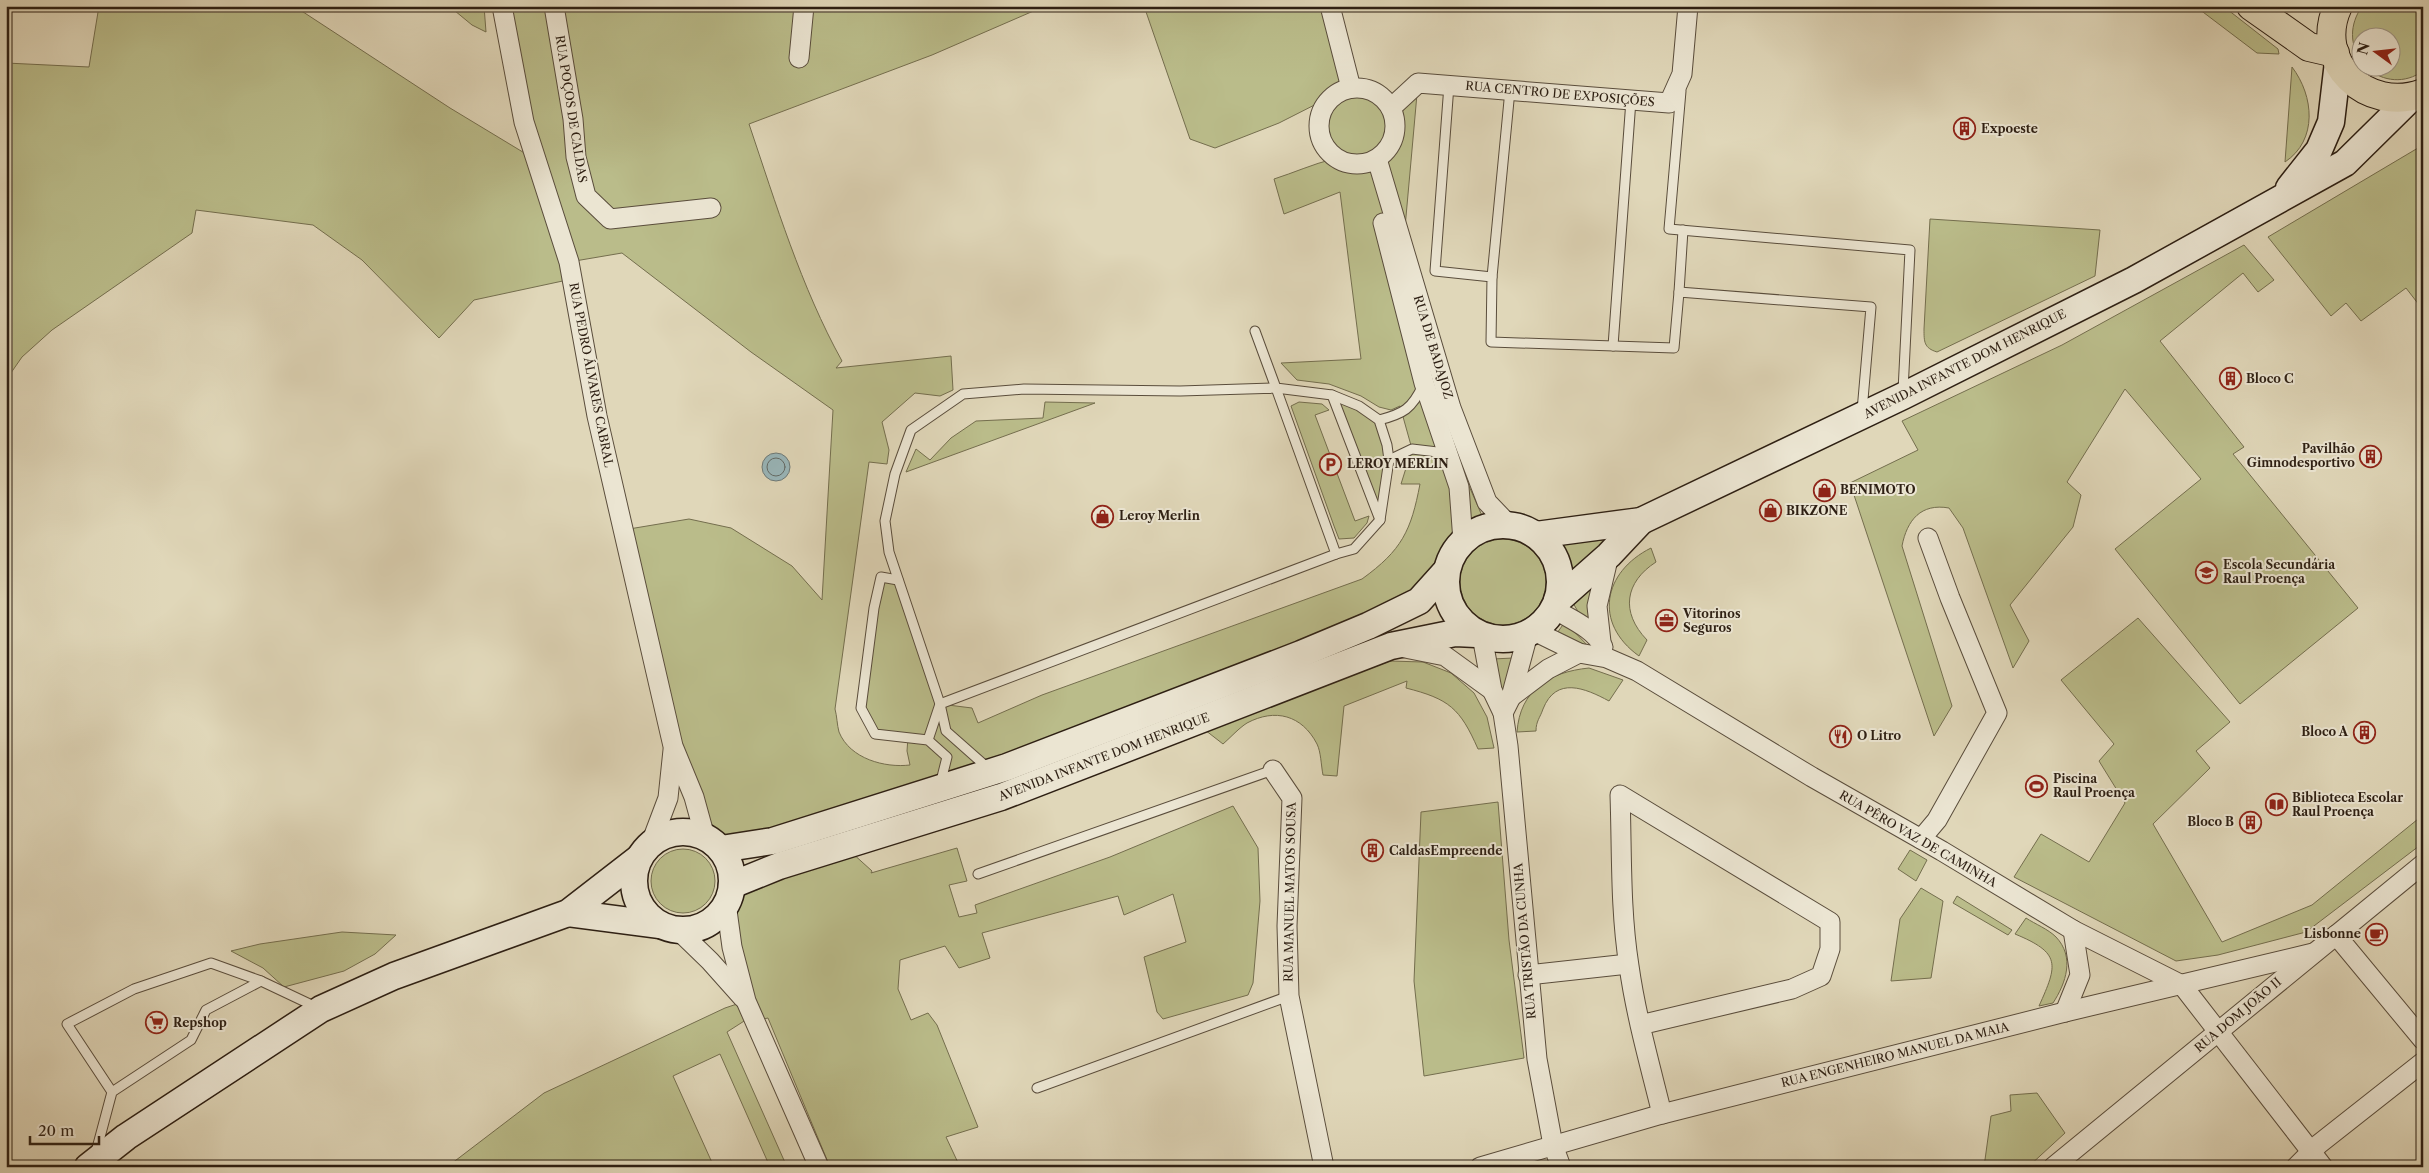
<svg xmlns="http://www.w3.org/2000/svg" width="2429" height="1173" font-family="'Libre Caslon Text',serif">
<rect width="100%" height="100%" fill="#e0d7b9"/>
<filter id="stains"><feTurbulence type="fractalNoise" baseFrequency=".004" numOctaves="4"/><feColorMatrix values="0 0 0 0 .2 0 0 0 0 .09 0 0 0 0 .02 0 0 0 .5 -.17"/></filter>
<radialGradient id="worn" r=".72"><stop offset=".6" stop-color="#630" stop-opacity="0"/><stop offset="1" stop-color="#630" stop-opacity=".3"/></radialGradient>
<g fill="#babc8a" stroke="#746e4e">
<path d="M 99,6 L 294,6 L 450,108 L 536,160 L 502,6 L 1045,6 L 932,55 L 749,124 C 776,204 801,287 842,361 L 836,368 L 951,356 L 953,390 L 940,396 L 915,393 L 882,422 L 889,450 L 887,464 L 869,462 L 835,709 C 837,716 837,725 839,732 C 850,759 885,768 910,765 L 907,751 L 908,737 L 875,734 L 861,708 L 881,577 L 898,580 L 940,704 L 972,708 L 978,723 L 1042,695 L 1362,579 C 1402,550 1411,531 1420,484 L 1401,484 L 1412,449 L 1400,406 L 1391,410 L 1379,407 L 1361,396 L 1329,384 L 1297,380 L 1281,363 L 1361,359 L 1340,192 L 1284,214 L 1274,179 C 1293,173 1313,164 1333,159 C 1339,157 1348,164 1355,164 C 1383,167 1398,139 1394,115 L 1418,83 L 1403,250 L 1443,411 L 1469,486 L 1483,518 L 1467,523 L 1463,541 L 1419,601 L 1268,667 L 721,849 L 705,837 L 623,530 L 689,519 L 731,528 L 792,566 L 822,600 L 833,410 L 751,352 L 622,253 L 569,262 L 572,279 L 474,300 L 439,338 L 362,260 L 313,225 L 196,210 L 192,233 L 52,330 L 22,357 L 6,380 L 6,63 L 89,67 Z"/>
<path d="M 449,6 L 484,6 L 486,32 L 472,25 Z"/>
<path d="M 1144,6 L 1330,6 L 1342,91 L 1279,123 L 1215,148 L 1190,139 Z"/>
<path d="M 2195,6 L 2223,6 L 2278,49 L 2279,54 L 2257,53 Z"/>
<path d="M 2362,6 L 2423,6 L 2423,71 C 2405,84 2383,82 2367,68 L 2392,68 L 2392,38 L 2362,38 L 2361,63 C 2350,43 2349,26 2362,6 Z"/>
<path d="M 2292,67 C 2314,96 2318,140 2285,162 Z"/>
<circle cx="1357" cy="126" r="34"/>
<path d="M 2423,145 L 2423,310 L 2406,288 L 2361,321 L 2346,303 L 2331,316 L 2268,237 Z"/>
<path d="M 1930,219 L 2100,230 L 2095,276 L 1937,352 C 1924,348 1924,342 1924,329 Z"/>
<path d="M 2244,245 L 2274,280 L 2258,292 L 2243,273 L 2160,341 L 2244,447 L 2233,454 L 2358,608 L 2240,704 L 2115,549 L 2201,479 L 2125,389 L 2067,482 L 2081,495 L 2073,527 L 2010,605 L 2029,641 L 2013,668 L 1963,528 L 1949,508 C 1921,503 1907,520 1902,546 L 1952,706 L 1934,736 L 1850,483 L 1918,450 L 1902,421 L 2062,345 Z"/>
<path d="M 1332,395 L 1379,420 L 1387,445 L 1380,520 Z"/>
<path d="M 1045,402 L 1095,403 L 906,472 L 916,449 L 930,460 L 951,438 L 976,421 L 1043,418 Z"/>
<path d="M 1299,402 L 1322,404 L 1329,410 L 1315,415 L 1355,521 L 1369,516 L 1367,523 L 1354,538 L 1339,539 L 1334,526 L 1291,406 Z"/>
<path d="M 1615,539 L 1571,573 L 1561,544 Z"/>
<circle cx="1503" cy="582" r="43"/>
<path d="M 1651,548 L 1656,562 C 1625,582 1620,612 1647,640 L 1639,656 C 1593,623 1603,572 1651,548 Z"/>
<path d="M 1596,580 L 1594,630 L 1580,615 L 1573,603 Z"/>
<path d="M 2138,618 L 2230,722 L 2196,751 L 2210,768 L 2153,824 L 2222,942 L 2312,905 L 2423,815 L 2423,843 L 2306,932 L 2218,955 L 2176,961 L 2014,877 L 2041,834 L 2089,862 L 2125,803 L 2099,761 L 2114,744 L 2061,680 Z"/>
<path d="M 1565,622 L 1590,648 L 1557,633 Z"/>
<path d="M 1513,658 L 1502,699 L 1493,659 Z"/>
<path d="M 1390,661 L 1423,662 L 1451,673 L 1474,693 L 1487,717 L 1494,748 L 1478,749 C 1460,708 1449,699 1406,688 L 1407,681 L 1344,706 L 1337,776 L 1323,775 C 1321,765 1321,752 1317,744 C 1302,715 1275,708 1247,723 C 1239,728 1231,737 1223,744 L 1205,730 Z"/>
<path d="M 1589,668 L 1623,680 L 1609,701 C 1585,688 1556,676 1543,709 C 1540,718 1536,721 1536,731 L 1517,732 C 1520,690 1549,672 1589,668 Z"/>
<path d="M 1498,802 L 1509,940 L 1524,1058 L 1424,1076 L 1414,981 L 1421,812 Z"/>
<path d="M 1233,806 L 1258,848 L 1260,901 L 1253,983 L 1248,995 L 1163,1019 L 1157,1012 L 1144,957 L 1186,942 L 1173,894 L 1124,915 L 1118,896 L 982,933 L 990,958 L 959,968 L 945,946 L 900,960 L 898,989 L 911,1020 L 928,1013 L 937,1025 L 978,1127 L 946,1137 L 960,1167 L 830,1167 L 768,1018 L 754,1021 L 752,1016 L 727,1032 L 787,1167 L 770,1167 L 720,1054 L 673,1076 L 714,1167 L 447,1167 L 544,1093 L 725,1008 L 746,1001 L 726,903 L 762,885 L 851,852 L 872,871 L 871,873 L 957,848 L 967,881 L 949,885 L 959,917 L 977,913 L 975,905 L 1110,857 Z"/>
<circle cx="683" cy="881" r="32"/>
<path d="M 1910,850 L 1927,860 L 1916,881 L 1898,869 Z"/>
<path d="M 1921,888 L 1943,901 L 1931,978 L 1891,981 L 1900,919 Z"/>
<path d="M 1957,896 L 2012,930 L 2008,935 L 1953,903 Z"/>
<path d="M 2026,918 C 2035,924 2048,929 2056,937 C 2075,957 2066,983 2053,1003 L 2039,1006 C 2058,964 2061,953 2015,934 Z"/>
<path d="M 342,932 L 396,935 L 375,954 L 344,971 L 284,987 L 263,968 L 231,951 L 260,944 Z"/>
<path d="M 2037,1093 L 2065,1133 L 2028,1167 L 1984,1167 L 1991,1116 L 2011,1111 L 2010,1095 Z"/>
</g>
<circle fill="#99b7bb" stroke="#6e7a78" cx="776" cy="467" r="14"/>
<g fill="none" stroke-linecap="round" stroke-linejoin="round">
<circle stroke="#636b67" stroke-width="1" cx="776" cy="467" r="9"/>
<defs>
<g id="service">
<path d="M 1449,85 L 1435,271 L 1492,277 L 1491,342 L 1674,348 L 1679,292 L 1871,307 L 1862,411"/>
<path d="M 1681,91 L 1669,229 L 1910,250 L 1903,391"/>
<path d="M 1492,277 L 1510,90"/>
<path d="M 1679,292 L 1683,230"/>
<path d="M 1613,346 L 1631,100"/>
<path d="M 1332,395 L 1380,520"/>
<path d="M 1379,420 C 1403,414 1412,409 1423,385"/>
<path d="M 1389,460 L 1412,449 L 1446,453"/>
<path d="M 898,580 L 881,577 L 874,608 L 861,708 L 875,734 L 928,740 L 947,757 L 940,785"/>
<path d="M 928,740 L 940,704 L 1336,554 L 1354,549 L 1380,520 L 1389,460 L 1387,445 L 1379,420 L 1359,406 L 1332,395 L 1276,388 L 1255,331"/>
<path d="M 989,769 L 946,731 L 940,704 L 889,552 L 885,521 L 895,474 L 911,430 L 963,394 L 1024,389 L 1180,391 L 1276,388 L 1336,554"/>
<path d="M 978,874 L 1273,770"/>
<path d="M 1037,1088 L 1289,996"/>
<path d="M 112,1092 L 67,1024 L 134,989 L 211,963 L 261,981 L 316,1007"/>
<path d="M 96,1152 L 112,1092 L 191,1040 L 206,1010 L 261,981"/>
</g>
<g id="minor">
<path d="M 502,6 L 524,122 L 569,262 L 597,416 L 673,746 L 694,797 L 705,837"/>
<path d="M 554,6 L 573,119 L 576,157 L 586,196 L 610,219 L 711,208"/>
<path d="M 1330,6 L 1351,88"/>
<path d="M 799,58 L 804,6"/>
<circle cx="1357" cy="126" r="38"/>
<path d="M 1391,108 L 1418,83 L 1669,103 L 1682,74 L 1688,6"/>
<path d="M 1377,159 L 1451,408 L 1487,502 L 1509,525"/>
<path d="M 1383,223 L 1424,383 L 1459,487 L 1463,541"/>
<path d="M 1554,609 C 1570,619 1595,629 1603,647"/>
<path d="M 1534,631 L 1579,653 L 1607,658 L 1637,671 L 1812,777 L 1942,851 L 2073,930 L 2182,985 L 2323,1167"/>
<path d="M 1482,636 L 1492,690 L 1503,713 L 1508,746 L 1537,1059 L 1553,1145 L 1561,1167"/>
<path d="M 1601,642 L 1597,606 L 1609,555"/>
<path d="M 1400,647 L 1445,656 L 1492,690"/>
<path d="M 1511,697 L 1548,669 L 1579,653"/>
<path d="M 1503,713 L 1511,697 L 1528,634"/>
<path d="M 1273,770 L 1292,798 L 1287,926 L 1289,996 L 1324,1167"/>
<path d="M 1921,839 L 1937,820 L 1997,713 L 1950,598 L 1928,538"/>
<path d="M 651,843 L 668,798 L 673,750"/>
<path d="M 726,903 L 732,947 L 746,1001 L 819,1167"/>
<path d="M 678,930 L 710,961 L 743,998"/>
<path d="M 2336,935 L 2423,1040"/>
<path d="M 1528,975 L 1628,964"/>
<path d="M 2065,1012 L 2080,975 L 2073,930"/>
<path d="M 1640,1025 L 1792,989 L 1821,976 L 1830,949 L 1830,922 L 1620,795 C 1622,852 1620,909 1629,966 C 1636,1016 1650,1065 1662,1114"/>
<path d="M 1480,1167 L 1662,1114 L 2065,1012 L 2313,953"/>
<path d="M 2053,1167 L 2423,864"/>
<path d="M 2296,1167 L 2319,1144 L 2423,1062"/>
</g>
<g id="secondary">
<path d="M 2289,188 L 2319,150 L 2331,122 L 2338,62"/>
<circle cx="1503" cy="582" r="57"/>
<path d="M 1536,535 L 1641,521 L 1903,396 L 2134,280 L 2345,163 L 2412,97"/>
<path d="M 1557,601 L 1609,555 L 1641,521"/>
<circle cx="683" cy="881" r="49"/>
<path d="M 721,849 L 773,841 L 1007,767 L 1301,654 L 1368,626 L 1419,601 L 1446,571"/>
<path d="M 732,885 L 779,866 L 1001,797 L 1391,646 L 1455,633 L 1476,634"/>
<path d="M 568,913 L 660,925"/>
<path d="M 88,1167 L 126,1137 L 321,1009 L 394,976 L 568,913 L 639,858"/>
</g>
<g id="primary">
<path d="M 2251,6 L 2309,47 L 2335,53"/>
<path d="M 2338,6 C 2312,62 2367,114 2423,93"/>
</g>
</defs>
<use href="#service" stroke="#5a4d3c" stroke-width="11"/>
<use href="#minor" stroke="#5a4d3c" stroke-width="21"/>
<use href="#secondary" stroke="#2d1f13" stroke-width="29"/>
<use href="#primary" stroke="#2d1f13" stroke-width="30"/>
<use href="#service" stroke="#ebe5d2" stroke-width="9"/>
<use href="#minor" stroke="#ebe5d2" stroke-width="19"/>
<use href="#secondary" stroke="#ebe5d2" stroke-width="26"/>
<use href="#primary" stroke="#e0d7b9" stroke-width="28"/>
</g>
<defs>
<symbol id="building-ring" viewBox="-11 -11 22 22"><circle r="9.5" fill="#ebe5d2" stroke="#8f2418" stroke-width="1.5"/><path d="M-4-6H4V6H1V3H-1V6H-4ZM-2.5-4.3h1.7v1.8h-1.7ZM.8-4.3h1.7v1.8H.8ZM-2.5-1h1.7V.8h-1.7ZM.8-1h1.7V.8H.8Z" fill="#8f2418"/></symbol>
<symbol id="parking-ring" viewBox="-11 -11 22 22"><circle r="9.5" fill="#ebe5d2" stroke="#8f2418" stroke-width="1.5"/><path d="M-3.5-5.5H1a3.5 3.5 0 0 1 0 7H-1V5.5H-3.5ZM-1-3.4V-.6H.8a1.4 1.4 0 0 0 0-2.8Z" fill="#8f2418"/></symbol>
<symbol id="shop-ring" viewBox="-11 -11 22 22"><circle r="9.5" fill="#ebe5d2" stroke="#8f2418" stroke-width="1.5"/><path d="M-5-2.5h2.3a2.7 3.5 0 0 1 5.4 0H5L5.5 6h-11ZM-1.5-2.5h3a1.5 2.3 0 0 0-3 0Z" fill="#8f2418"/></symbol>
<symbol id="school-ring" viewBox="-11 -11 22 22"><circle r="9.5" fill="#ebe5d2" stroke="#8f2418" stroke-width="1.5"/><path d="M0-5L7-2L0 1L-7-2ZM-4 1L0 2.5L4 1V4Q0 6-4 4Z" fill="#8f2418"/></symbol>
<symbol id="office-ring" viewBox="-11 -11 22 22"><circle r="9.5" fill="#ebe5d2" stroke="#8f2418" stroke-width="1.5"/><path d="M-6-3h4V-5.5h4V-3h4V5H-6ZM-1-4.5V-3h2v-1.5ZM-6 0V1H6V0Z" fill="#8f2418"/></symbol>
<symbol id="restaurant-ring" viewBox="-11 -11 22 22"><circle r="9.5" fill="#ebe5d2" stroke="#8f2418" stroke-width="1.5"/><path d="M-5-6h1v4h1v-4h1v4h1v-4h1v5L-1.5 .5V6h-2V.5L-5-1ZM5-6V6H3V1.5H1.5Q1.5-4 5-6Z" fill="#8f2418"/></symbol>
<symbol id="stadium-ring" viewBox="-11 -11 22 22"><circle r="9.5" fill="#ebe5d2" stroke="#8f2418" stroke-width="1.5"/><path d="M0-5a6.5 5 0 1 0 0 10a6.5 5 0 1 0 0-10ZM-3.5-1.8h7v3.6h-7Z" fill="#8f2418"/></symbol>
<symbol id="library-ring" viewBox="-11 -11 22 22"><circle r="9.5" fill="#ebe5d2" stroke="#8f2418" stroke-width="1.5"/><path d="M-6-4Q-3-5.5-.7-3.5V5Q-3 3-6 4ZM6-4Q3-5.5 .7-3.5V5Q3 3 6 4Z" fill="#8f2418"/></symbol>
<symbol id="cafe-ring" viewBox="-11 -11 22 22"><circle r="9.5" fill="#ebe5d2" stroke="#8f2418" stroke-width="1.5"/><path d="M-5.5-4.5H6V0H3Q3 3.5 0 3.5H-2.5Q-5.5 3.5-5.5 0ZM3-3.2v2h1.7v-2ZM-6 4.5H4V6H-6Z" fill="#8f2418"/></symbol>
<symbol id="supermarket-ring" viewBox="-11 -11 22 22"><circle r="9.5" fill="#ebe5d2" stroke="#8f2418" stroke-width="1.5"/><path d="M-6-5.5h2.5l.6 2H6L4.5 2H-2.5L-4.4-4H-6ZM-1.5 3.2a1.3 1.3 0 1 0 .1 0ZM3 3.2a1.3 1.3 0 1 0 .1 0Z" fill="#8f2418"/></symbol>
</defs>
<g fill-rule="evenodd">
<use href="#building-ring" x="1952" y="116" width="25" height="25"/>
<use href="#building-ring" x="2218" y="366" width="25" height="25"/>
<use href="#building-ring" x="2358" y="444" width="25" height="25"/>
<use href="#parking-ring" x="1318" y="452" width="25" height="25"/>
<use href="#shop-ring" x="1812" y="478" width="25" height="25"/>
<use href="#shop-ring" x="1758" y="498" width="25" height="25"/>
<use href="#shop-ring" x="1090" y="504" width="25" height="25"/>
<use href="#school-ring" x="2194" y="560" width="25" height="25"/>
<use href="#office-ring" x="1654" y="608" width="25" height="25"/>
<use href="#building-ring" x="2352" y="720" width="25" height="25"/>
<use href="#restaurant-ring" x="1828" y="724" width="25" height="25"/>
<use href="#stadium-ring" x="2024" y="774" width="25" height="25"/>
<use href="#library-ring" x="2264" y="792" width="25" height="25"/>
<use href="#building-ring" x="2238" y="810" width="25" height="25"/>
<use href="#building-ring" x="1360" y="838" width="25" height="25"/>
<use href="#cafe-ring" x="2364" y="922" width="25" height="25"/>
<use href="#supermarket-ring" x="144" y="1010" width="25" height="25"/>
</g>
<g text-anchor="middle" stroke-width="4" stroke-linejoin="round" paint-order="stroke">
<g font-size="12" fill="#2d1f13" stroke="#ebe5d2">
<text transform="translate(1560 94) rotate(5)" y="4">RUA CENTRO DE EXPOSIÇÕES</text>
<text transform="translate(571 109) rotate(81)" y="4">RUA POÇOS DE CALDAS</text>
<text transform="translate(1433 347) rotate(73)" y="4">RUA DE BADAJOZ</text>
<text transform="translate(1965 364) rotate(-27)" y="4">AVENIDA INFANTE DOM HENRIQUE</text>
<text transform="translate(591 375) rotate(79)" y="4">RUA PEDRO ÁLVARES CABRAL</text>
<text transform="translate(1104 757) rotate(-21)" y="4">AVENIDA INFANTE DOM HENRIQUE</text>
<text transform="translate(1918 839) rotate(30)" y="4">RUA PÊRO VAZ DE CAMINHA</text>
<text transform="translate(1290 892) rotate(-89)" y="4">RUA MANUEL MATOS SOUSA</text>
<text transform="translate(1525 941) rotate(-95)" y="4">RUA TRISTÃO DA CUNHA</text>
<text transform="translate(2238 1015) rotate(-40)" y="4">RUA DOM JOÃO II</text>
<text transform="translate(1895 1055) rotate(-14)" y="4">RUA ENGENHEIRO MANUEL DA MAIA</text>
</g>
<g font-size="12" font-weight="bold" fill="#2d1f13" stroke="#ebe5d2" text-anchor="start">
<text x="1981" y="133">Expoeste</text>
<text x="2246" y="383">Bloco C</text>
<text x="2355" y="453" text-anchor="end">Pavilhão<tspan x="2355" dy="14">Gimnodesportivo</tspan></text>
<text x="1347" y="468">LEROY MERLIN</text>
<text x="1840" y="494">BENIMOTO</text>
<text x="1786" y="515">BIKZONE</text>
<text x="1119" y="520">Leroy Merlin</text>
<text x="2223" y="569">Escola Secundária<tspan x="2223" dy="14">Raul Proença</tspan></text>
<text x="1683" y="618">Vitorinos<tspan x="1683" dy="14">Seguros</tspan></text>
<text x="2348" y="736" text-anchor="end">Bloco A</text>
<text x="1857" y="740">O Litro</text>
<text x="2053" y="783">Piscina<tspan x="2053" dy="14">Raul Proença</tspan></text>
<text x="2292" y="802">Biblioteca Escolar<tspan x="2292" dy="14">Raul Proença</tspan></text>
<text x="2234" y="826" text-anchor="end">Bloco B</text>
<text x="1389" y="855">CaldasEmpreende</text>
<text x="2361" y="938" text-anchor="end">Lisbonne</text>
<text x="173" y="1027">Repshop</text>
</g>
</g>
<rect width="2429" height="1173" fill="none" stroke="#e0d7b9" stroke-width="25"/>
<rect x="8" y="8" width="2414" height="1158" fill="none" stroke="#2d1f13" stroke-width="2.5"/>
<rect x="12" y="12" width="2404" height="1148" fill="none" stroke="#2d1f13"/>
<g transform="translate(2376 52) rotate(285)"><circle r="24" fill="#ebe5d2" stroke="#9f9686"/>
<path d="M0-4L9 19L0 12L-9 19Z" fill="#8f2418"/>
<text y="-8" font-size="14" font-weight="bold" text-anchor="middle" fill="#2d1f13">N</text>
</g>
<path d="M30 1136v8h69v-8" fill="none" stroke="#2d1f13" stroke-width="2.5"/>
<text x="38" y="1136" font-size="15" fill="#2d1f13" stroke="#ebe5d2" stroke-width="4" paint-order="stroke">20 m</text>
<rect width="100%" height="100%" filter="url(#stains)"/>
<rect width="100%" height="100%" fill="url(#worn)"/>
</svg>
